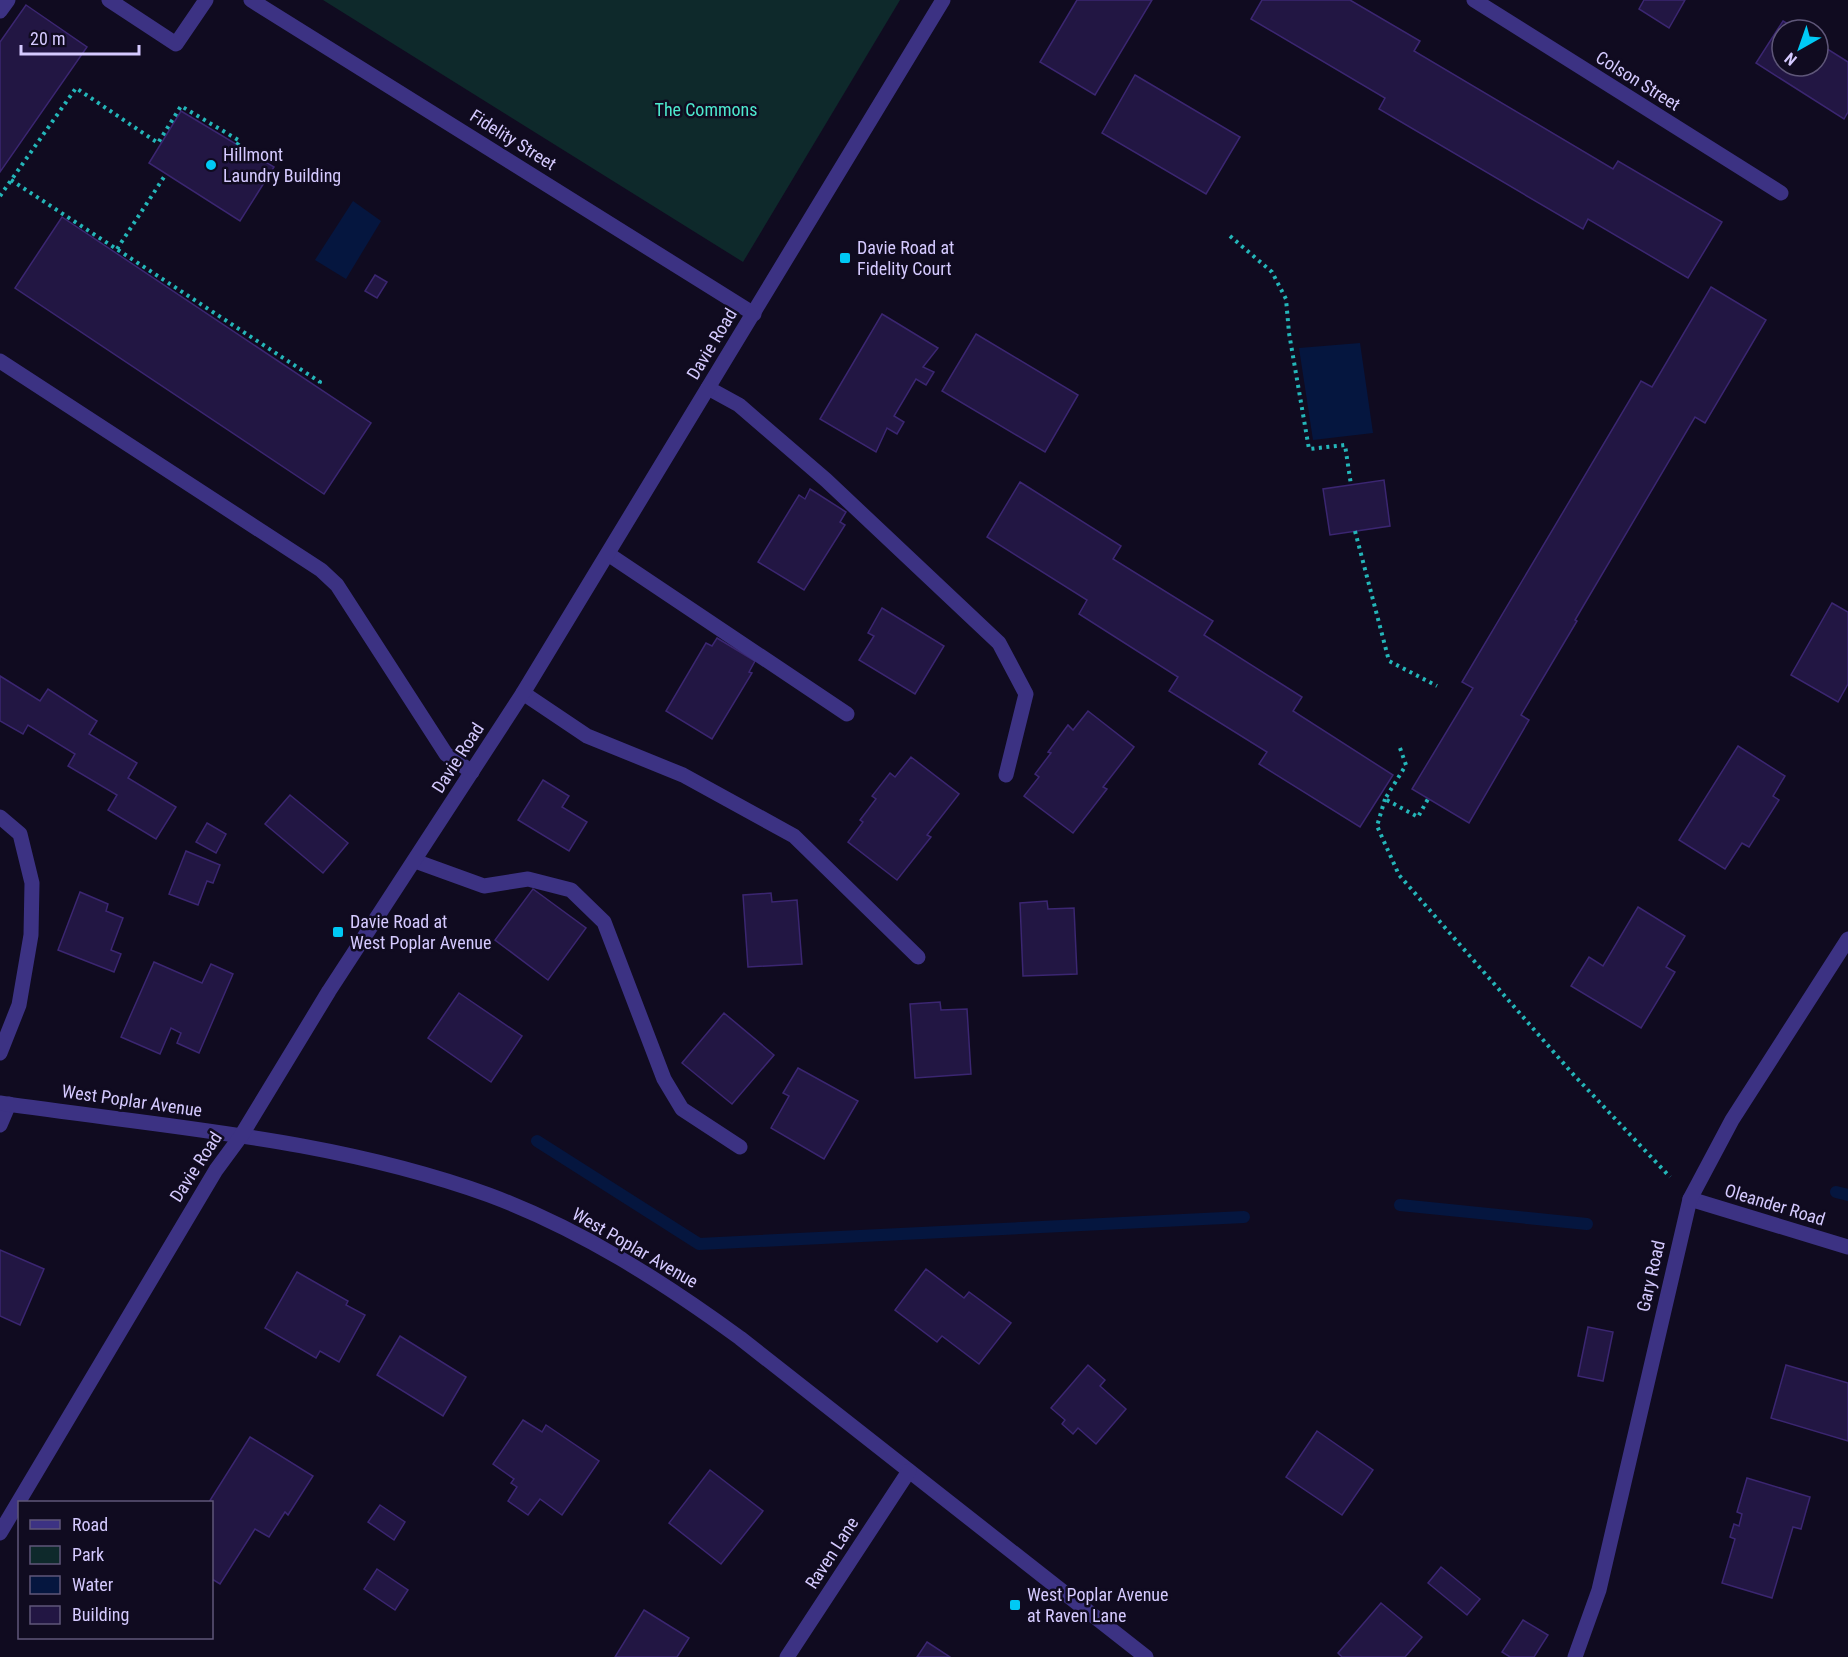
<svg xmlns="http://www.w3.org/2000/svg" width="1848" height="1657" font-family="'Roboto Condensed',sans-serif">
<rect width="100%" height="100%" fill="#100b20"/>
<path fill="#0e292b" d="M 323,0 L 900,0 L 743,262 Z"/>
<g fill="#05163f">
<path d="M 353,201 L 381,221 L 346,279 L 315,260 Z"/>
<path d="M 1360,343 L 1373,433 L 1313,440 L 1299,348 Z"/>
</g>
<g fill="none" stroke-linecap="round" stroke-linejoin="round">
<g stroke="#05163f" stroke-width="12">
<path d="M 537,1141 L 699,1244 L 1244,1217"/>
<path d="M 1836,1192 L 1848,1195"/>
<path d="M 1400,1205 L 1587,1224"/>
</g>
</g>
<g fill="#221643" stroke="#3b2671" stroke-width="1.5">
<path d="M 1077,0 L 1152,0 L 1095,95 L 1040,62 Z"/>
<path d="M 1262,0 L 1350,0 L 1420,41 L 1414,51 L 1613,169 L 1618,161 L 1722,222 L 1688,278 L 1588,219 L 1583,229 L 1379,109 L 1385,98 L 1251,19 Z"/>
<path d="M 1644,0 L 1685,0 L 1669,28 L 1639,9 Z"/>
<path d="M 26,5 L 87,47 L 0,172 L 0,42 Z"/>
<path d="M 1783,21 L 1798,30 L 1782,30 L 1782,66 L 1818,66 L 1818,43 L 1848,62 L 1848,112 L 1844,119 L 1756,63 Z"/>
<path d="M 1135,75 L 1240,137 L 1206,194 L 1102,133 Z"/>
<path d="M 181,111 L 274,167 L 240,221 L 149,163 Z"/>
<path d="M 62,217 L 371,423 L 324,494 L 15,288 Z"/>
<path d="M 375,275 L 387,282 L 377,298 L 365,291 Z"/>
<path d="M 1711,287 L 1766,320 L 1705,423 L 1695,417 L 1575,620 L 1577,621 L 1521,715 L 1529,720 L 1469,823 L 1412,789 L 1473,688 L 1462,682 L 1641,381 L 1652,387 Z"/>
<path d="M 882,314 L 938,348 L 923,367 L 934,372 L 926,385 L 916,379 L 894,416 L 904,422 L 897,434 L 887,428 L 876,452 L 820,419 Z"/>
<path d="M 976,334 L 1078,395 L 1045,452 L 942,391 Z"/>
<path d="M 1384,480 L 1390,526 L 1330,535 L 1323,489 Z"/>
<path d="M 1020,482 L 1121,546 L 1113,559 L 1213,621 L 1204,635 L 1302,697 L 1293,711 L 1393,775 L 1360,827 L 1259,764 L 1267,752 L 1169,691 L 1178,677 L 1079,614 L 1087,600 L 987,537 Z"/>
<path d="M 810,489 L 846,512 L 840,522 L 845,525 L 804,590 L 758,562 L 799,495 L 805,499 Z"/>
<path d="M 1832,603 L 1848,612 L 1848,684 L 1838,702 L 1791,675 Z"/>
<path d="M 882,608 L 944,646 L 915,694 L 859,660 L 874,636 L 868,633 Z"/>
<path d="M 717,638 L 755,661 L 749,672 L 752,673 L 712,739 L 666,711 L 706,643 L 712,646 Z"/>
<path d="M 0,676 L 40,701 L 48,689 L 97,721 L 89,734 L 137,763 L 128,778 L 176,807 L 156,839 L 108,810 L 117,795 L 68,766 L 75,754 L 28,725 L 23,734 L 0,721 Z"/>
<path d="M 1088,711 L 1134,747 L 1103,787 L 1107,789 L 1073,833 L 1024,796 L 1039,777 L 1035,774 L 1051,753 L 1048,752 L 1068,725 L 1073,730 Z"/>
<path d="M 1738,746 L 1785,776 L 1773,796 L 1779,800 L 1749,847 L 1742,843 L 1725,869 L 1679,840 Z"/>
<path d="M 911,757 L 959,794 L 927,835 L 931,837 L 897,880 L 848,842 L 863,822 L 860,820 L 876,799 L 872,796 L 890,773 L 895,777 Z"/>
<path d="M 543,780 L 569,796 L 562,807 L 587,822 L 569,851 L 518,820 Z"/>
<path d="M 290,795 L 348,843 L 323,873 L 265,824 Z"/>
<path d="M 207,823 L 226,834 L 216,853 L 196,842 Z"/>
<path d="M 186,851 L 220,865 L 213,883 L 207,881 L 198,905 L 169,894 Z"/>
<path d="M 533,889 L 586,928 L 548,980 L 495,940 Z"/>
<path d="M 80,892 L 108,904 L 106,911 L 123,918 L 111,950 L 121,954 L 114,972 L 58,950 Z"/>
<path d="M 771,893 L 772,902 L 797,900 L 802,964 L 748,967 L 743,895 Z"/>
<path d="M 1047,901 L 1048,909 L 1074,908 L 1077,974 L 1023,976 L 1020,903 Z"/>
<path d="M 1638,907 L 1685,936 L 1666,967 L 1675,972 L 1641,1028 L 1571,986 L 1589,957 L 1603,966 Z"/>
<path d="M 154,962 L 202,983 L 211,964 L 233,974 L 199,1053 L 177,1043 L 181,1033 L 171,1028 L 160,1054 L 121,1037 Z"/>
<path d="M 459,993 L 522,1036 L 491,1082 L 428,1038 Z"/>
<path d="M 940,1002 L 941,1010 L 967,1009 L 971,1074 L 915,1078 L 910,1004 Z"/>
<path d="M 724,1013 L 774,1055 L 732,1104 L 682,1063 Z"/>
<path d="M 798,1068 L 858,1101 L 824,1159 L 771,1128 L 789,1096 L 783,1093 Z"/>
<path d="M 0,1250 L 44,1269 L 20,1325 L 0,1316 Z"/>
<path d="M 926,1269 L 964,1298 L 969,1292 L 1011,1323 L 979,1364 L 942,1336 L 937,1342 L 895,1310 Z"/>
<path d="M 297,1272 L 348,1301 L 346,1305 L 365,1315 L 339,1362 L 320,1351 L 316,1358 L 265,1328 Z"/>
<path d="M 1588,1327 L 1613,1332 L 1603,1381 L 1578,1376 Z"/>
<path d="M 400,1336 L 466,1377 L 443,1416 L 377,1375 Z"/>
<path d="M 1088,1365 L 1105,1380 L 1100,1386 L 1126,1409 L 1096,1444 L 1078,1428 L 1073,1434 L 1062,1424 L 1065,1420 L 1051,1408 Z"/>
<path d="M 1786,1365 L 1848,1383 L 1848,1441 L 1771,1418 Z"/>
<path d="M 523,1420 L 542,1432 L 546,1425 L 599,1461 L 562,1515 L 540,1499 L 528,1515 L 508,1501 L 517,1487 L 511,1483 L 514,1479 L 493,1464 Z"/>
<path d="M 1317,1431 L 1373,1470 L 1342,1515 L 1286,1477 Z"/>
<path d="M 250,1437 L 313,1476 L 288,1515 L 285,1512 L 269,1537 L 255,1529 L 220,1584 L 212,1579 L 212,1502 L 209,1502 Z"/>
<path d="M 710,1470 L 763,1511 L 721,1564 L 669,1523 Z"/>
<path d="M 1747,1478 L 1810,1497 L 1801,1529 L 1793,1527 L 1772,1598 L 1722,1583 L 1735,1539 L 1730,1537 L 1734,1524 L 1739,1526 L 1742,1514 L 1737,1512 Z"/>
<path d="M 380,1505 L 405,1522 L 394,1540 L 368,1522 Z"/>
<path d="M 1441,1567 L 1480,1599 L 1467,1615 L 1428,1583 Z"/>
<path d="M 377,1569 L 408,1590 L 395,1610 L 364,1589 Z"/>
<path d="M 1381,1603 L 1422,1637 L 1405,1657 L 1342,1657 L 1338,1653 Z"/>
<path d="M 644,1610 L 689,1638 L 677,1657 L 615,1657 Z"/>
<path d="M 1523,1620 L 1548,1635 L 1534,1657 L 1510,1657 L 1502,1652 Z"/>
<path d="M 927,1642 L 950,1657 L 917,1657 Z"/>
</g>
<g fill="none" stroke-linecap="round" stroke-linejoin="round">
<g stroke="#24b6b9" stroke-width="4" stroke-dasharray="3 4.5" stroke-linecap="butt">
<path d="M 11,180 L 320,382 L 317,387"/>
<path d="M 0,196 L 76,88 L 158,143 L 181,106 L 240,141 L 237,145"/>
<path d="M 1230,236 L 1272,272 L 1286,299 L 1289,333 L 1309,449 L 1345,445 L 1351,485"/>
<path d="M 117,249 L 166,174"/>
<path d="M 1355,531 L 1389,661 L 1437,686"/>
<path d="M 1400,748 L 1406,765 L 1385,799 L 1418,817 L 1428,799"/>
<path d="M 1385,799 L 1377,826 L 1399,875 L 1572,1073 L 1670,1177"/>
</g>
<g stroke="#3c3283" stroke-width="15">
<path d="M 109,0 L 176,44 L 206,0"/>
<path d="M 0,11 L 8,0"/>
<path d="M 0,361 L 321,570 L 337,585 L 446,754 L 472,772"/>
<path d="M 708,388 L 739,405 L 826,480 L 999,643 L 1026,694 L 1006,775"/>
<path d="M 608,554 L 847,714"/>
<path d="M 523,693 L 587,736 L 683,775 L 794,836 L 918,957"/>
<path d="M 0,817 L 20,834 L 32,883 L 31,935 L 19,1005 L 0,1053"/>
<path d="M 415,861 L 484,886 L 528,879 L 571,890 L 604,922 L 664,1079 L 682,1109 L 740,1147"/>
<path d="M 0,1125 L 9,1104"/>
</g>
<g stroke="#3c3283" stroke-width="15">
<path d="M 251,0 L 754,314"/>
<path d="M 1474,0 L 1781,193"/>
<path d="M 0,1103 C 164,1127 332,1138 489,1195 C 580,1229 662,1281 740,1338 L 1146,1657"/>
<path d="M 1690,1199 L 1848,1247"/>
<path d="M 0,1533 L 216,1170 L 241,1136 L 329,991 L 523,693 L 943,0"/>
<path d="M 787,1657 L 909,1471"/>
<path d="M 1575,1657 L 1599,1590 L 1690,1199 L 1732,1120 L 1848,939"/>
</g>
</g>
<g fill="#00c9f5" stroke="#100b20" stroke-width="2">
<circle cx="211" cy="165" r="6"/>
<rect x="839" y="252" width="12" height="12" rx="3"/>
<rect x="332" y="926" width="12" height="12" rx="3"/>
<rect x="1009" y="1599" width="12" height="12" rx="3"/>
</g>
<g text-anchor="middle" stroke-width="5" stroke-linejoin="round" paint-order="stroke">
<g font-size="18" fill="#d5caff" stroke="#100b20">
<text transform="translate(1638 81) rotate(32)" y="6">Colson Street</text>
<text transform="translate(513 140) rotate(32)" y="6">Fidelity Street</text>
<text transform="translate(712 344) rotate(-59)" y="6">Davie Road</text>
<text transform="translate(458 758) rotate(-57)" y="6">Davie Road</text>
<text transform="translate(132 1101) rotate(8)" y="6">West Poplar Avenue</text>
<text transform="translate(196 1167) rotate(-57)" y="6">Davie Road</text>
<text transform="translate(1775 1205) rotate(17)" y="6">Oleander Road</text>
<text transform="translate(635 1248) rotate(30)" y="6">West Poplar Avenue</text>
<text transform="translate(1651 1276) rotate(-77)" y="6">Gary Road</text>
<text transform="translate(832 1553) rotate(-57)" y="6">Raven Lane</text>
</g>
<g font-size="18" fill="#4de8ce" stroke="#100b20">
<text x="706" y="116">The Commons</text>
</g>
<g font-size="18" fill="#d5caff" stroke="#100b20" text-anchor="start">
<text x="223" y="161">Hillmont<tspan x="223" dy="21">Laundry Building</tspan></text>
<text x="857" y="254">Davie Road at<tspan x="857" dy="21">Fidelity Court</tspan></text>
<text x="350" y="928">Davie Road at<tspan x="350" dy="21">West Poplar Avenue</tspan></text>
<text x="1027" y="1601">West Poplar Avenue<tspan x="1027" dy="21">at Raven Lane</tspan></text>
</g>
</g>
<rect x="18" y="1501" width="195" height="138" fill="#100b20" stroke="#5f5779" stroke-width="1.5"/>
<rect x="30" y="1520" width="30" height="9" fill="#3c3283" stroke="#5f5779" stroke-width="1.5"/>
<text x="72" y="1531" font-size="18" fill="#d5caff">Road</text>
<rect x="30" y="1546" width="30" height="18" fill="#0e292b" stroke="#5f5779" stroke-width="1.5"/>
<text x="72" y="1561" font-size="18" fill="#d5caff">Park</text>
<rect x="30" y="1576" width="30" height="18" fill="#05163f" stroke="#5f5779" stroke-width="1.5"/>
<text x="72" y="1591" font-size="18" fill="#d5caff">Water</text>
<rect x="30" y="1606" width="30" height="18" fill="#221643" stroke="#5f5779" stroke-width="1.5"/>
<text x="72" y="1621" font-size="18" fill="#d5caff">Building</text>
<g transform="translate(1800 48) rotate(220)"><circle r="28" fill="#100b20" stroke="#5f5779" stroke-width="1.5"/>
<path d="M0-4.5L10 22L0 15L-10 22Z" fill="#00c9f5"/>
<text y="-9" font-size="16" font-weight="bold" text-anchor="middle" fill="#d5caff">N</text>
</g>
<path d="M21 45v9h118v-9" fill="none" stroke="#d5caff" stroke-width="3"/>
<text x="30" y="45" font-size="18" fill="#d5caff" stroke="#100b20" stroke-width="4.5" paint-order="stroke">20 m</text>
</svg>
